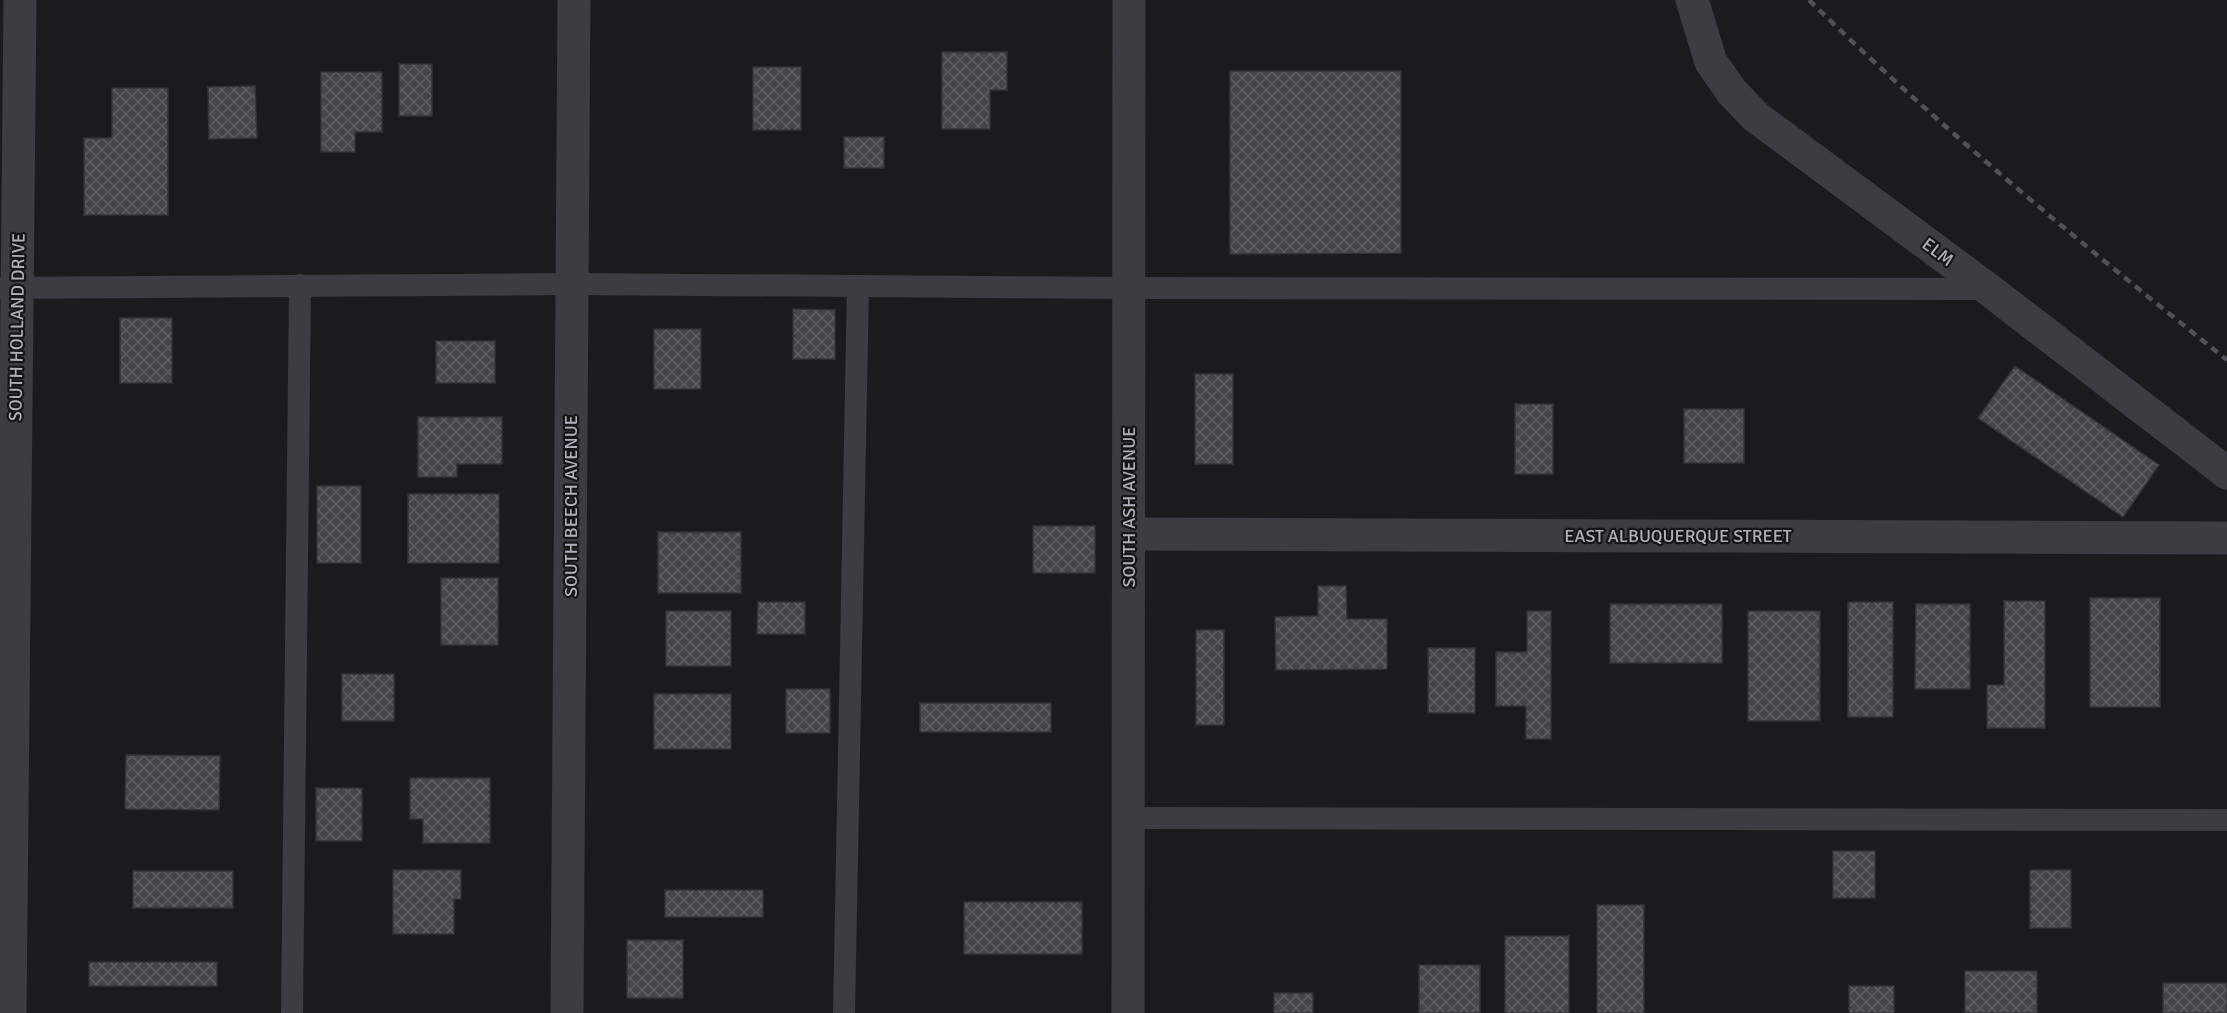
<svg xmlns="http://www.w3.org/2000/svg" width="2227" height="1013" font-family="Signika,sans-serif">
<defs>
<pattern id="building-cross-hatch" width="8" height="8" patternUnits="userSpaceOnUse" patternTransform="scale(1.5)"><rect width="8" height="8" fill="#45464a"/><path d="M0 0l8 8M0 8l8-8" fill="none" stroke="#5d5e62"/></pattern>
</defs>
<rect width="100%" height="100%" fill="#1b1b1d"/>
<g fill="url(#building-cross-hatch)" stroke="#353539" stroke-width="1.5">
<path d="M 942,52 L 1007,52 L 1007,90 L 990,90 L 990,129 L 942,129 Z"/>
<rect x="399" y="64" width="33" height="52"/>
<rect x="753" y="67" width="48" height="63"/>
<path d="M 1230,71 L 1401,71 L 1401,253 L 1230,254 Z"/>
<path d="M 321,72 L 382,72 L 382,132 L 355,132 L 355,152 L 321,152 Z"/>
<path d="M 255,86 L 257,138 L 209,139 L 208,87 Z"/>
<path d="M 112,88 L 168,88 L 168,215 L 84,215 L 84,138 L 112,138 Z"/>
<rect x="844" y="137" width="40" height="31"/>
<path d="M 793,309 L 835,310 L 835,359 L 793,359 Z"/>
<rect x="120" y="318" width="52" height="65"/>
<rect x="654" y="329" width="47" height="60"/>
<rect x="436" y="341" width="59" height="42"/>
<path d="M 2015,366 L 2159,465 L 2123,517 L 1978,418 Z"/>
<rect x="1195" y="374" width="38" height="90"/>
<rect x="1515" y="404" width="38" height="70"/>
<rect x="1684" y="409" width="60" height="54"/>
<path d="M 418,417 L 502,417 L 502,464 L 457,464 L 457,477 L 418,477 Z"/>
<rect x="317" y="486" width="44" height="77"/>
<rect x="408" y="494" width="91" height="69"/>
<rect x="1033" y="526" width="62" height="47"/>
<rect x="658" y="532" width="83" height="61"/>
<rect x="441" y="578" width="57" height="67"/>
<path d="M 1318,586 L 1346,586 L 1347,619 L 1387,619 L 1387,669 L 1276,670 L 1275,617 L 1318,616 Z"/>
<rect x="2090" y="598" width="70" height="109"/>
<path d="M 2004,601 L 2045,601 L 2045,728 L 1987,728 L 1987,685 L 2004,685 Z"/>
<path d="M 758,602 L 805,602 L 805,634 L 757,634 Z"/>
<rect x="1848" y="602" width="45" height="115"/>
<rect x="1610" y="604" width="112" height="59"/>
<path d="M 1916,604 L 1970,604 L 1970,689 L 1915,689 Z"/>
<rect x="666" y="611" width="65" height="55"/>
<path d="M 1527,611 L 1551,611 L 1551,739 L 1526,739 L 1526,706 L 1496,706 L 1496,652 L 1527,652 Z"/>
<rect x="1748" y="611" width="72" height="110"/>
<rect x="1196" y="630" width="28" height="95"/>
<rect x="1428" y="648" width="47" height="65"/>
<rect x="342" y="674" width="52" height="47"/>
<rect x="786" y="689" width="44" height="44"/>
<rect x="654" y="694" width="77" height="55"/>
<rect x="920" y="703" width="131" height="29"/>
<path d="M 126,755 L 220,756 L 219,810 L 125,809 Z"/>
<path d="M 410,778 L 490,778 L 490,843 L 423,843 L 423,819 L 410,819 Z"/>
<rect x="316" y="788" width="46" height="53"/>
<rect x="1833" y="851" width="42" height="47"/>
<path d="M 393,870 L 461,870 L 461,899 L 454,899 L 454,934 L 393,934 Z"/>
<rect x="2030" y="870" width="41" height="58"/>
<rect x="133" y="871" width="100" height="37"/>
<rect x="665" y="890" width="98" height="27"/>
<rect x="964" y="902" width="118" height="52"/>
<rect x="1597" y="905" width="47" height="108"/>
<rect x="1505" y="936" width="64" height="77"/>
<rect x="627" y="940" width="56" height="58"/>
<rect x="89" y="962" width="128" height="24"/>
<rect x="1419" y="965" width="61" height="48"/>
<rect x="1965" y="971" width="72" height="42"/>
<rect x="2163" y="983" width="64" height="30"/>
<rect x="1849" y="986" width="45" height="27"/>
<rect x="1274" y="993" width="39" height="20"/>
</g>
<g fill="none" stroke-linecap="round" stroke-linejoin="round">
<g stroke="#3c3d42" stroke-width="22">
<path d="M 0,288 L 572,284 L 1129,288 L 1988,289"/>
<path d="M 1128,818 L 2227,820"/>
<path d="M 292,1013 L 300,285"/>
<path d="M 844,1013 L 858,286"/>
</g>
<g stroke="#3c3d42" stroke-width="33">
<path d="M 1692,0 L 1711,62 L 1732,92 L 1756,117 L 1988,289 L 2227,473"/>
<path d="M 1129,534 L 2227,538"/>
<path d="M 10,1013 L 20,0"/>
<path d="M 567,1013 L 574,0"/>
<path d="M 1128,1013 L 1129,0"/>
</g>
<path stroke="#4f5157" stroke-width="4.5" stroke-dasharray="8 6" stroke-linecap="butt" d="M 1809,0 C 1941,129 2083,245 2227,360"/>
</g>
<g text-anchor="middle" stroke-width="4.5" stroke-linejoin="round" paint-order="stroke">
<g font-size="18" fill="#aeb2bc" stroke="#161618">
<text transform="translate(1938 252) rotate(37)" y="6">ELM</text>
<text transform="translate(17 327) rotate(-89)" y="6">SOUTH HOLLAND DRIVE</text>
<text transform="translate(571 506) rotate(-90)" y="6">SOUTH BEECH AVENUE</text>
<text transform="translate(1129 507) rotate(-90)" y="6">SOUTH ASH AVENUE</text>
<text x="1678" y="542">EAST ALBUQUERQUE STREET</text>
</g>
</g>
</svg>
